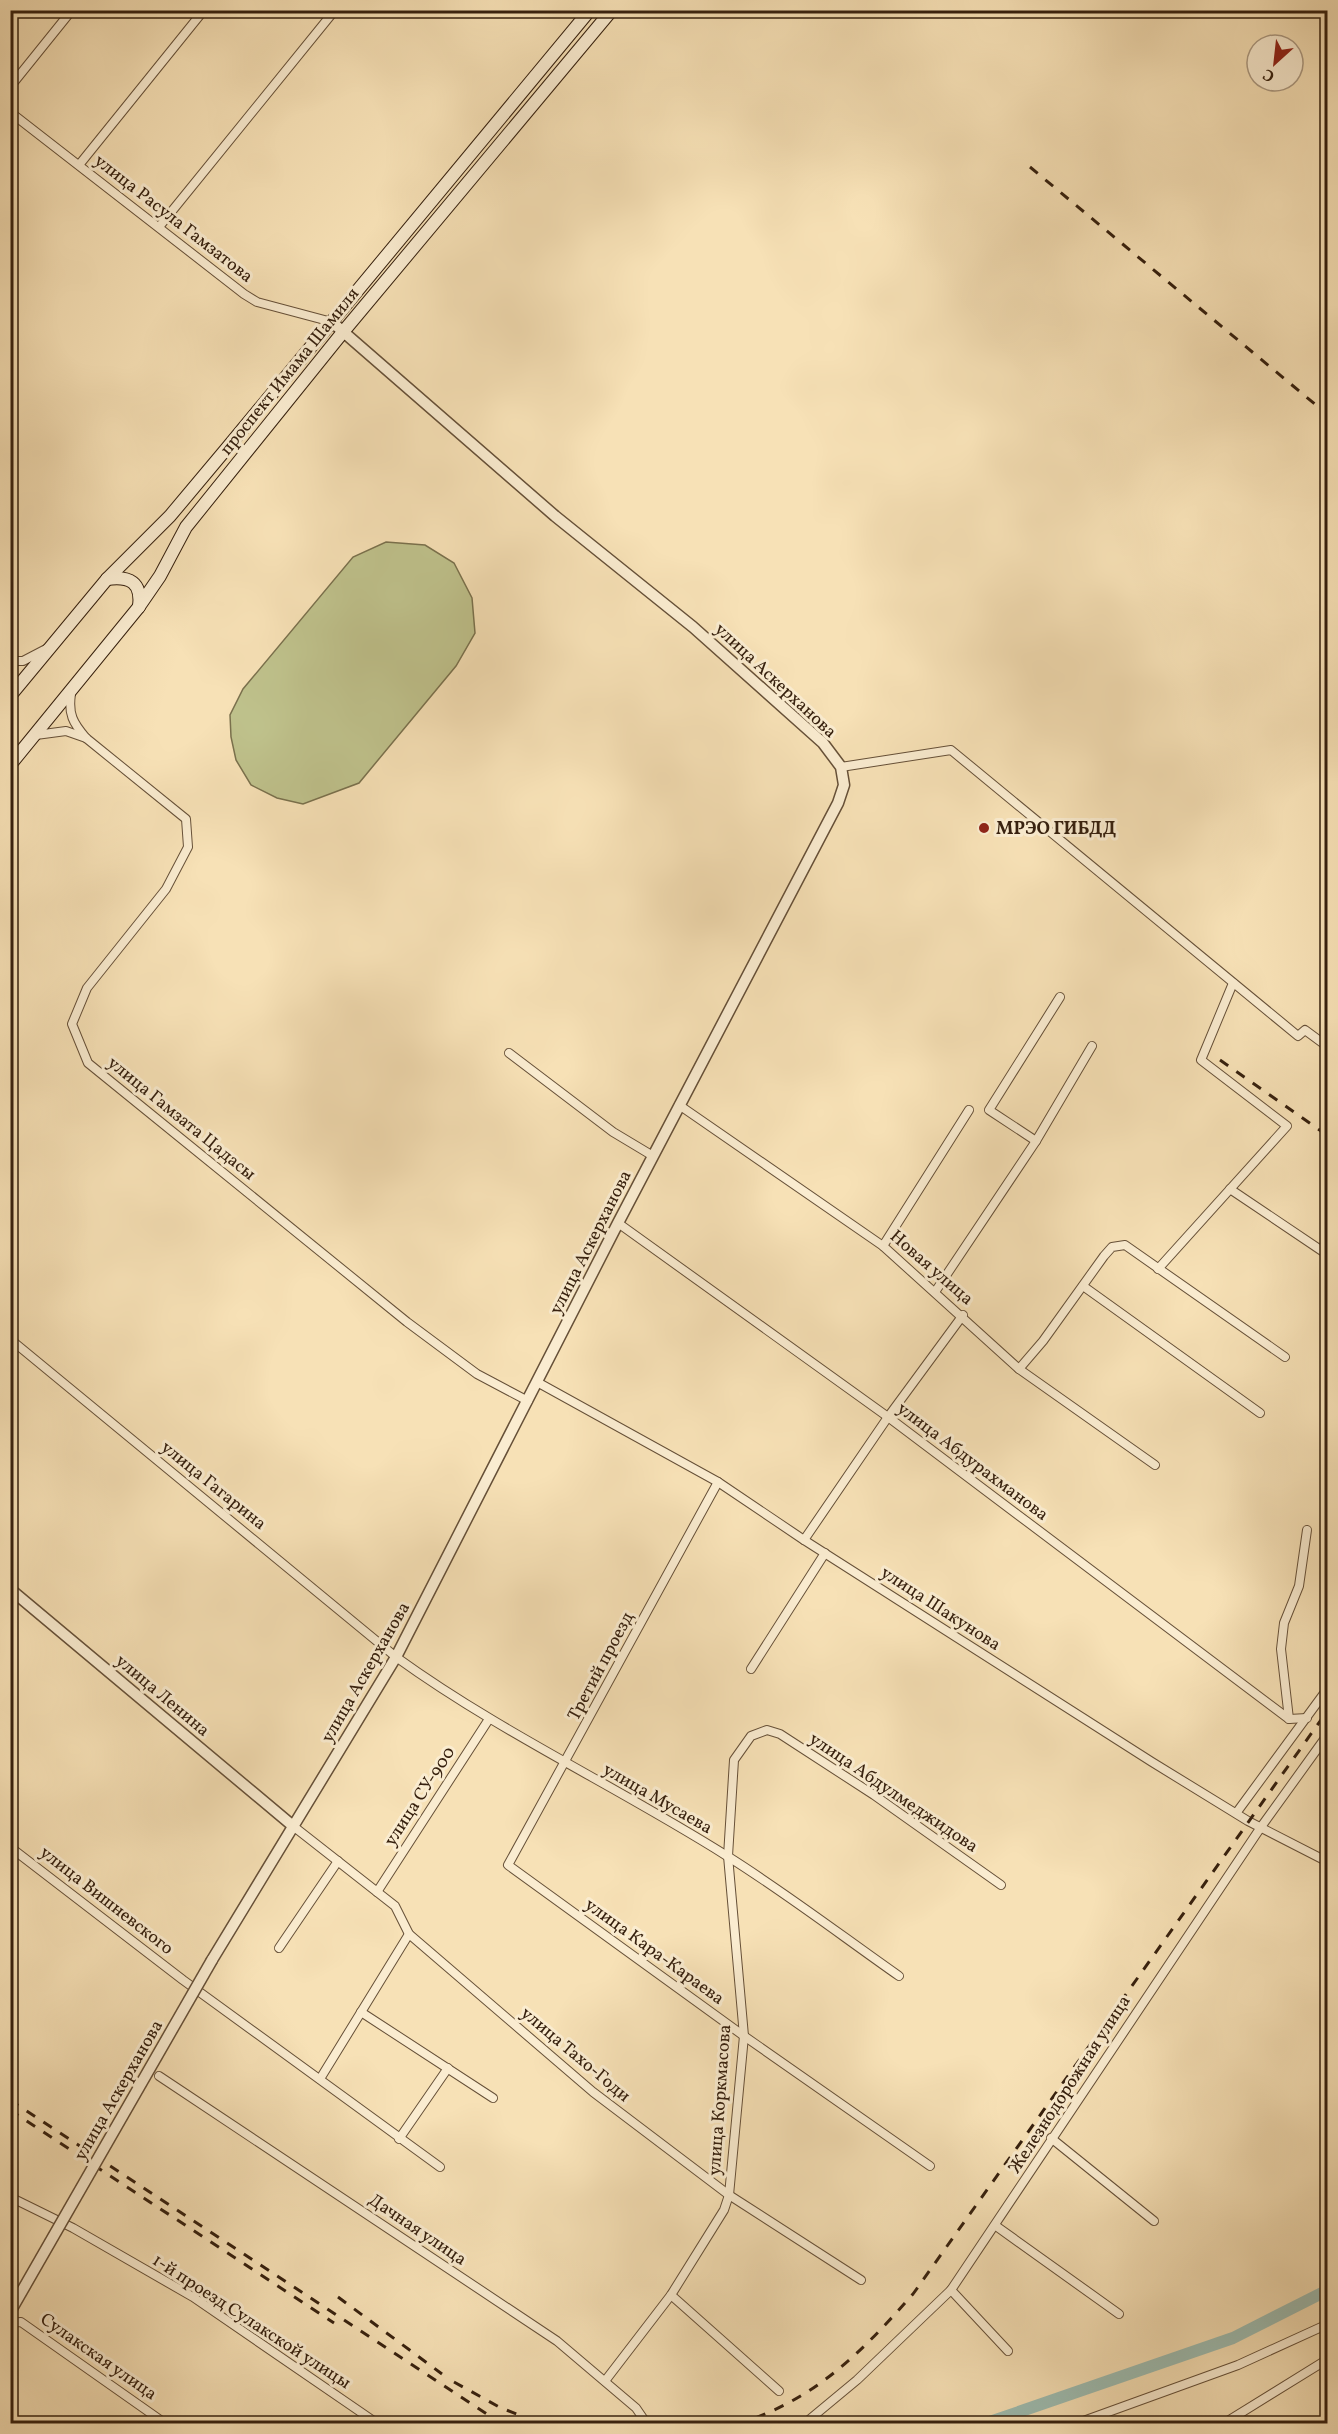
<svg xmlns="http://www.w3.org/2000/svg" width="1338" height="2434" font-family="Vollkorn,serif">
<rect width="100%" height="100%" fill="#f7e1b6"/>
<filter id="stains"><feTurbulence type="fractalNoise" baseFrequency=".00333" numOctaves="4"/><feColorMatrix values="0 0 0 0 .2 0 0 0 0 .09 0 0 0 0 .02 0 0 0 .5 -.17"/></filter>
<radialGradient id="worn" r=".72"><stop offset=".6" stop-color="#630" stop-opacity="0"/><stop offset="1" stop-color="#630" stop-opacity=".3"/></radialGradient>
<path fill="#bfc28c" stroke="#7a714d" stroke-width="1.5" d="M 386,542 L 425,545 L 454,563 L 472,598 L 475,633 L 456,666 L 359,783 L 303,804 L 277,798 L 251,785 L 236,760 L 231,737 L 230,715 L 243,689 L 353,557 Z"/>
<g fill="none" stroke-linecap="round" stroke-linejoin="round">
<path stroke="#9dbdb2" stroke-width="12" d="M 984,2424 L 1233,2338 L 1328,2290"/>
<defs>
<g id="minor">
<path d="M 10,87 L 72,10"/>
<path d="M 10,112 L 244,294 L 257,302 L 332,322"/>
<path d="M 79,165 L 204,10"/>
<path d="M 159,227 L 335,10"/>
<path d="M 10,661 L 23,661 L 46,649"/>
<path d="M 71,694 C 68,714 73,723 86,738 L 186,819 L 188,847 L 166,889 L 87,988 L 72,1024 L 88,1063 L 407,1322 L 477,1374 L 528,1401"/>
<path d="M 36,735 L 66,731 L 86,738"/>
<path d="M 841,767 L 951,750 L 1298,1036 L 1305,1030 L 1328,1047"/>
<path d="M 509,1053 L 613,1132 L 653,1156"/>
<path d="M 679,1105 L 883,1246 L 1019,1369 L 1155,1465"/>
<path d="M 1036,1141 L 989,1110 L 1060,997"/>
<path d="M 1230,1189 L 1328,1255"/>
<path d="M 618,1223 L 888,1417 L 1289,1719 L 1307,1718"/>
<path d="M 883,1246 L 969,1110"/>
<path d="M 1158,1269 L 1287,1126 L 1201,1060 L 1233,983"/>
<path d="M 1083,1286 L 1260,1413"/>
<path d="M 935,1292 L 1036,1141 L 1092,1046"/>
<path d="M 10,1339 L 396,1657 C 501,1733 618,1787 727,1856 C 786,1893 842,1936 899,1976"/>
<path d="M 1019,1369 L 1043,1341 L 1104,1256 L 1112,1247 L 1125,1245 L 1285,1357"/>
<path d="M 537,1382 L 718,1482 L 804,1540 L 1152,1762 L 1248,1821 L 1328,1862"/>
<path d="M 718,1482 L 508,1865 L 744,2036 L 930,2166"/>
<path d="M 804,1540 L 888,1417 L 963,1315"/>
<path d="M 751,1669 L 825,1553"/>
<path d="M 1289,1719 L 1281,1649 L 1284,1623 L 1299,1586 L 1307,1530"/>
<path d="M 1237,1812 L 1328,1688"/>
<path d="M 293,1826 L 395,1906 L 409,1934 L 593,2092 L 729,2195 L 861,2280"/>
<path d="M 10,1847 L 183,1980 L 440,2167"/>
<path d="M 377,1892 L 489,1719"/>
<path d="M 279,1948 L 338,1861"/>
<path d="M 361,2012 L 493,2098"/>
<path d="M 159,2076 L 557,2341 L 636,2408 L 647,2424"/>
<path d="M 320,2079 L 409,1934"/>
<path d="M 1051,2138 L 1154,2221"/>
<path d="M 399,2139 L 448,2068"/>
<path d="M 10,2197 L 73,2228 L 193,2297 L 378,2424"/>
<path d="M 996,2226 L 1119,2314"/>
<path d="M 951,2290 L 1008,2351"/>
<path d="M 671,2295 L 779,2391"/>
<path d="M 10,2323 L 21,2322 L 166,2424"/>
<path d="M 605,2381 L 671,2295 L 724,2210 L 729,2195 L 744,2036 L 728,1856 L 734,1760 L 751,1736 L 767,1730 L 780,1734 L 874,1795 L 1001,1885"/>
<path d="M 804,2424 L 857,2380 L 951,2290 L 1261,1827 L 1328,1734"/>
<path d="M 1075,2424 L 1238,2365 L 1328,2324"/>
<path d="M 1223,2424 L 1328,2359"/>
</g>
<g id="tertiary">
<path d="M 10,1589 L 293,1826"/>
<path d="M 212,1960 L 396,1657 L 618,1223 L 838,803 L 844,785 L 841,767 L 823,743 L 693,627 L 555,516 L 332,322"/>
</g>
<g id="secondary">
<path d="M 107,579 C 130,576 142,582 139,607"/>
<path d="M 10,696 L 107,579 L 170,516 L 227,448 L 590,10"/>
<path d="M 10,765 L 138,608 L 160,576 L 186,527 L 343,332 L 612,10"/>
</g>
</defs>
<use href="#minor" stroke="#665038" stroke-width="10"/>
<use href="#tertiary" stroke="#665038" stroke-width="13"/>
<use href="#secondary" stroke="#36200e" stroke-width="14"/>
<use href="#minor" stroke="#faecd0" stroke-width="8"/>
<use href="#tertiary" stroke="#faecd0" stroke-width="10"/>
<use href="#secondary" stroke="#faecd0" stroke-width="12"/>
<g stroke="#36200e" stroke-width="3" stroke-dasharray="10 10" stroke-linecap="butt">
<path d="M 1030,167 L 1328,415"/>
<path d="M 1220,1060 L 1328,1136"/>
<path d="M 10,2100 L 502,2424"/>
<path d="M 10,2110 L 334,2323"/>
<path d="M 338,2297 L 442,2374"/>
<path d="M 454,2382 L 501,2408 L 543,2424"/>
<path d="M 737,2424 C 814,2401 862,2352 913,2294 L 1328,1710"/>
</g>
<defs>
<path id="tertiary-bridge" d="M 10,2312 L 212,1960"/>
</defs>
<use href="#tertiary-bridge" stroke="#665038" stroke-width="13" stroke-linecap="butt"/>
<use href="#tertiary-bridge" stroke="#faecd0" stroke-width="10"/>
</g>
<circle fill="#8f2418" stroke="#faecd0" stroke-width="2" cx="984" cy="828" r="6"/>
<g text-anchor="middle" stroke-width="6" stroke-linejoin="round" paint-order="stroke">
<g font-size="18" fill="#36200e" stroke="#faecd0">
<text transform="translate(174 218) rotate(38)" y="6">улица Расула Гамзатова</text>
<text transform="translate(289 371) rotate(-51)" y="6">проспект Имама Шамиля</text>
<text transform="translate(776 680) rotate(43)" y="6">улица Аскерханова</text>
<text transform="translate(182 1118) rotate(39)" y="6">улица Гамзата Цадасы</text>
<text transform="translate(590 1242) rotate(-63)" y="6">улица Аскерханова</text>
<text transform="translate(932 1267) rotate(41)" y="6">Новая улица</text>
<text transform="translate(973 1461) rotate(37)" y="6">улица Абдурахманова</text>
<text transform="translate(214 1485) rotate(39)" y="6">улица Гагарина</text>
<text transform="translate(941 1608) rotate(33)" y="6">улица Шакунова</text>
<text transform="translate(600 1666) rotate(-62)" y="6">Третий проезд</text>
<text transform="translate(365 1672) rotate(-60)" y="6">улица Аскерханова</text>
<text transform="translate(163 1695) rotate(40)" y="6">улица Ленина</text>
<text transform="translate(894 1792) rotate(34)" y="6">улица Абдулмеджидова</text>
<text transform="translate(419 1796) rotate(-57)" y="6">улица СУ-900</text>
<text transform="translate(658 1798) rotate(30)" y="6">улица Мусаева</text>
<text transform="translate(107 1900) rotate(38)" y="6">улица Вишневского</text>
<text transform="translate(655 1951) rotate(36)" y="6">улица Кара-Караева</text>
<text transform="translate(576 2054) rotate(40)" y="6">улица Тахо-Годи</text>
<text transform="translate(1069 2084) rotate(-57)" y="6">Железнодорожная улица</text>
<text transform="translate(118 2090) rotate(-60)" y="6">улица Аскерханова</text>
<text transform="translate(719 2100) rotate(-86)" y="6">улица Коркмасова</text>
<text transform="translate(418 2229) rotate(34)" y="6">Дачная улица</text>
<text transform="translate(252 2321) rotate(33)" y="6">1-й проезд Сулакской улицы</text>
<text transform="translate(99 2356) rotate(35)" y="6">Сулакская улица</text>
</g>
<g font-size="18" font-weight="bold" fill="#36200e" stroke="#faecd0" text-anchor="start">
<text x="996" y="834">МРЭО ГИБДД</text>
</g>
</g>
<rect width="1338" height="2434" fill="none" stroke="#f7e1b6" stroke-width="36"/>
<rect x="12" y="12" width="1314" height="2410" fill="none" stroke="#36200e" stroke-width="3"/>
<rect x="18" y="18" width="1302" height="2398" fill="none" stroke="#36200e" stroke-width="1.5"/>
<g transform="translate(1275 63) rotate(207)"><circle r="28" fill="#faecd0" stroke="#ac9a82" stroke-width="1.5"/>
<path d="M0-4.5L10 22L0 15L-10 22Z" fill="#8f2418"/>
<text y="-9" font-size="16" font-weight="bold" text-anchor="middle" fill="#36200e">С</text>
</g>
<rect width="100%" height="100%" filter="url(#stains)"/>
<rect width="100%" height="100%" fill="url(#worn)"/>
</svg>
